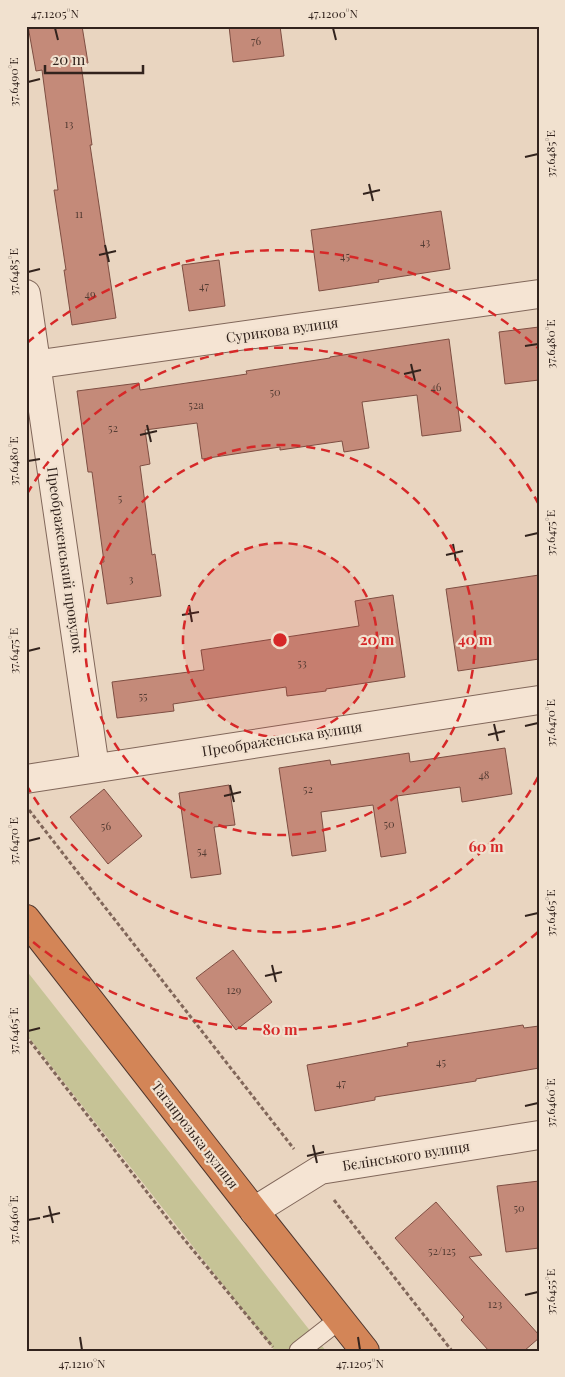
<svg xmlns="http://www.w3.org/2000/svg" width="565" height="1377" font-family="'Playfair Display',serif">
<rect width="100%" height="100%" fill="#e9d5c0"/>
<path fill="#c6c396" d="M 26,970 L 326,1351 L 275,1351 L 26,1034 Z"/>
<g fill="#c48a79" stroke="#7e4e42">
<path d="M 28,26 L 82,26 L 88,63 L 81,64 L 92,145 L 90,145 L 116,318 L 72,325 L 64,270 L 66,270 L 54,190 L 58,190 L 42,70 L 36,71 Z"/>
<path d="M 229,26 L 280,26 L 284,56 L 233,62 Z"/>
<path d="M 441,211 L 450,269 L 378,280 L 379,282 L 319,291 L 311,230 Z"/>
<path d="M 219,260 L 225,306 L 189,311 L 182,265 Z"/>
<path d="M 539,327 L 539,380 L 505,384 L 499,332 Z"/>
<path d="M 449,339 L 461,431 L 422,436 L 417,395 L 362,402 L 369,448 L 344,452 L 342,441 L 280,450 L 280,447 L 202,459 L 197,423 L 145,430 L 150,464 L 140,466 L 152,555 L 155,554 L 161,596 L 107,604 L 101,562 L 104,562 L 92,472 L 88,472 L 77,391 L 139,383 L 140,390 L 247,374 L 246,371 L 330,358 L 330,357 Z"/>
<path d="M 539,575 L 539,659 L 458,671 L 446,589 Z"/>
<path d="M 393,595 L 405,677 L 326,689 L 326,691 L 287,696 L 286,687 L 173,704 L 174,711 L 117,718 L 112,682 L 204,670 L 201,650 L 359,626 L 355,601 Z"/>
<path d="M 505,748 L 512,794 L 462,802 L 460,787 L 397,796 L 406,853 L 381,857 L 373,805 L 321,812 L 326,851 L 292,856 L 279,768 L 330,760 L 331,765 L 409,753 L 410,762 Z"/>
<path d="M 229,785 L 235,825 L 214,827 L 221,874 L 191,878 L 179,793 Z"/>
<path d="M 104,789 L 142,836 L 108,864 L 70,817 Z"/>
<path d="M 233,950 L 272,1002 L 236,1030 L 196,978 Z"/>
<path d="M 523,1025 L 524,1028 L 539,1026 L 539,1068 L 476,1079 L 476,1081 L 375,1097 L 375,1100 L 315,1111 L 307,1065 L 408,1046 L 407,1043 Z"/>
<path d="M 539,1181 L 539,1248 L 506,1252 L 497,1186 Z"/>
<path d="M 436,1202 L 482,1255 L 469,1257 L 539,1335 L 539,1338 L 524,1351 L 489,1351 L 461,1320 L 464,1317 L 395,1238 Z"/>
</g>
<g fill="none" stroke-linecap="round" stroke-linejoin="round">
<defs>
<path id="lane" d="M 299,1351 L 340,1319"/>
<g id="street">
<path d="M 26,294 L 95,768"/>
<path d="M 26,366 L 539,294"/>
<path d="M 26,779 L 539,700"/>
<path d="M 254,1211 L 320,1170 L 539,1135"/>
</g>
<path id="highway" d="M 26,919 L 254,1211 L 365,1351"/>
</defs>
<use href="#lane" stroke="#81675a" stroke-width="21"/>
<use href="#street" stroke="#81675a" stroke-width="30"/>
<use href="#highway" stroke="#4f372e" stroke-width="30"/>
<g stroke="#81675a" stroke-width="3" stroke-dasharray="4 2.5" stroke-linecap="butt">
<path d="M 29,810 L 294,1149"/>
<path d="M 26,1036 L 174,1227 L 273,1347"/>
<path d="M 334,1200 L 452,1351"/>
</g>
<use href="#lane" stroke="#f5e4d3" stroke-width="19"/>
<use href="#street" stroke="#f5e4d3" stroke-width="28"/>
<use href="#highway" stroke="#d38557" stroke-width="28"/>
</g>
<path fill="none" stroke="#32231d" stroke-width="2" d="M 55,28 L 58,40M 333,28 L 336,40M 28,82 L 40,79M 525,157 L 538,154M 369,184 L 373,201M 363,194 L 380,190M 105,245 L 109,262M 99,255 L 116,251M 28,272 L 40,269M 525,346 L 538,344M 411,364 L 415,381M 404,374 L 421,370M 147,425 L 151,442M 140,435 L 157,431M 28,461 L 40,459M 525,536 L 538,533M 453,544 L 456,561M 446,555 L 463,551M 189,605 L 192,622M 182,615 L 199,612M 28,651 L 40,648M 494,724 L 498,741M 525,726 L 538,723M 488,735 L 505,731M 230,785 L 234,802M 224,796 L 241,792M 28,841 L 40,838M 525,916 L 538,913M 272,965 L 276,982M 265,976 L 282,972M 28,1031 L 40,1028M 525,1106 L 538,1103M 313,1145 L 317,1163M 307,1156 L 324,1152M 49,1206 L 53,1223M 43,1217 L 60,1213M 28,1220 L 40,1218M 525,1295 L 538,1292M 80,1337 L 82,1350M 358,1337 L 360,1350"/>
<circle cx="280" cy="640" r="97" fill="#d62828" fill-opacity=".12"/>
<g fill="none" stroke="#d62828" stroke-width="2.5" stroke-dasharray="9 6">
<circle cx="280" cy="640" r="97"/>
<circle cx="280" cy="640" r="195"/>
<path d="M538 777A292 292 0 0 1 27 786M27 494A292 292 0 0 1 538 503"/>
<path d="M538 932A390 390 0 0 1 27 937M27 343A390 390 0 0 1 538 348"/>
</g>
<g text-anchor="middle" stroke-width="4.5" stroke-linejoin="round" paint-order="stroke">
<g font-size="11" fill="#563d34">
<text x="256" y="45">76</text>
<text x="69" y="128">13</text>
<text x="79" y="218">11</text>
<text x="425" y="246">43</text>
<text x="345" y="260">45</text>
<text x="204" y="290">47</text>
<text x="90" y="298">49</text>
<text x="436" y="391">46</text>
<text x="275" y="396">50</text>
<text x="196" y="409">52а</text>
<text x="113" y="432">52</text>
<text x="120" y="502">5</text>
<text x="131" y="583">3</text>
<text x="302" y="667">53</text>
<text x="143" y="700">55</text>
<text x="484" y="779">48</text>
<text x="308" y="793">52</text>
<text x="389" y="828">50</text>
<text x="106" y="830">56</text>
<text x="202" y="855">54</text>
<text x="234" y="994">129</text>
<text x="441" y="1066">45</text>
<text x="341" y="1087">47</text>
<text x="519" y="1212">50</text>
<text x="442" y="1255">52/125</text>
<text x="495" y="1308">123</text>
</g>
<g font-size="14" fill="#32231d" stroke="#f1e1cf">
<text transform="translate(282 330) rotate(-8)" y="5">Сурикова вулиця</text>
<text transform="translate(65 560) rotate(82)" y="5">Преображенський провулок</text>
<text transform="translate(282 739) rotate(-9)" y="5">Преображенська вулиця</text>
<text transform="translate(195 1135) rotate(52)" y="5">Таганрозька вулиця</text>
<text transform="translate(406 1156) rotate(-9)" y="5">Бєлінського вулиця</text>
</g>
</g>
<circle cx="280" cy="640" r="8" fill="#d62828" stroke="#f1e1cf" stroke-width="2.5"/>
<g font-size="15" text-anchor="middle" font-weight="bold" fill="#d62828" stroke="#f1e1cf" stroke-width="4.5" stroke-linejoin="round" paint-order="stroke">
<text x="377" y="645">20 m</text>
<text x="475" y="645">40 m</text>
<text x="486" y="852">60 m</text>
<text x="280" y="1035">80 m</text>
</g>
<rect width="565" height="1377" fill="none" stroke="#f1e1cf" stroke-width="55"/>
<path d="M45 65v8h98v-8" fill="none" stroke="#32231d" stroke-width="2.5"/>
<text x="52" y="65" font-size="15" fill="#32231d" stroke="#f1e1cf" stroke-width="4" paint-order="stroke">20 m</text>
<rect x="28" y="28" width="510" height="1322" fill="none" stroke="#32231d" stroke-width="2"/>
<g font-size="12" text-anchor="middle" fill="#32231d">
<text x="55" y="18">47.1205°N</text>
<text x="333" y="18">47.1200°N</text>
<text transform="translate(14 82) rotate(-90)" y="4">37.6490°E</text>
<text transform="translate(551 154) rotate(-90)" y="4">37.6485°E</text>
<text transform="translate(14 272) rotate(-90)" y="4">37.6485°E</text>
<text transform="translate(551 344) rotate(-90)" y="4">37.6480°E</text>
<text transform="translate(14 461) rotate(-90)" y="4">37.6480°E</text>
<text transform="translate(551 533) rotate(-90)" y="4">37.6475°E</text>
<text transform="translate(14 651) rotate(-90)" y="4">37.6475°E</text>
<text transform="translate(551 723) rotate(-90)" y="4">37.6470°E</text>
<text transform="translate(14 841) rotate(-90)" y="4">37.6470°E</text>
<text transform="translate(551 913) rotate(-90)" y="4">37.6465°E</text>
<text transform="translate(14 1031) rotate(-90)" y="4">37.6465°E</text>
<text transform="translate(551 1103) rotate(-90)" y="4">37.6460°E</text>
<text transform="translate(14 1220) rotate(-90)" y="4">37.6460°E</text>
<text transform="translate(551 1292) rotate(-90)" y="4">37.6455°E</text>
<text x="82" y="1368">47.1210°N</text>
<text x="360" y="1368">47.1205°N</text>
</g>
</svg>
